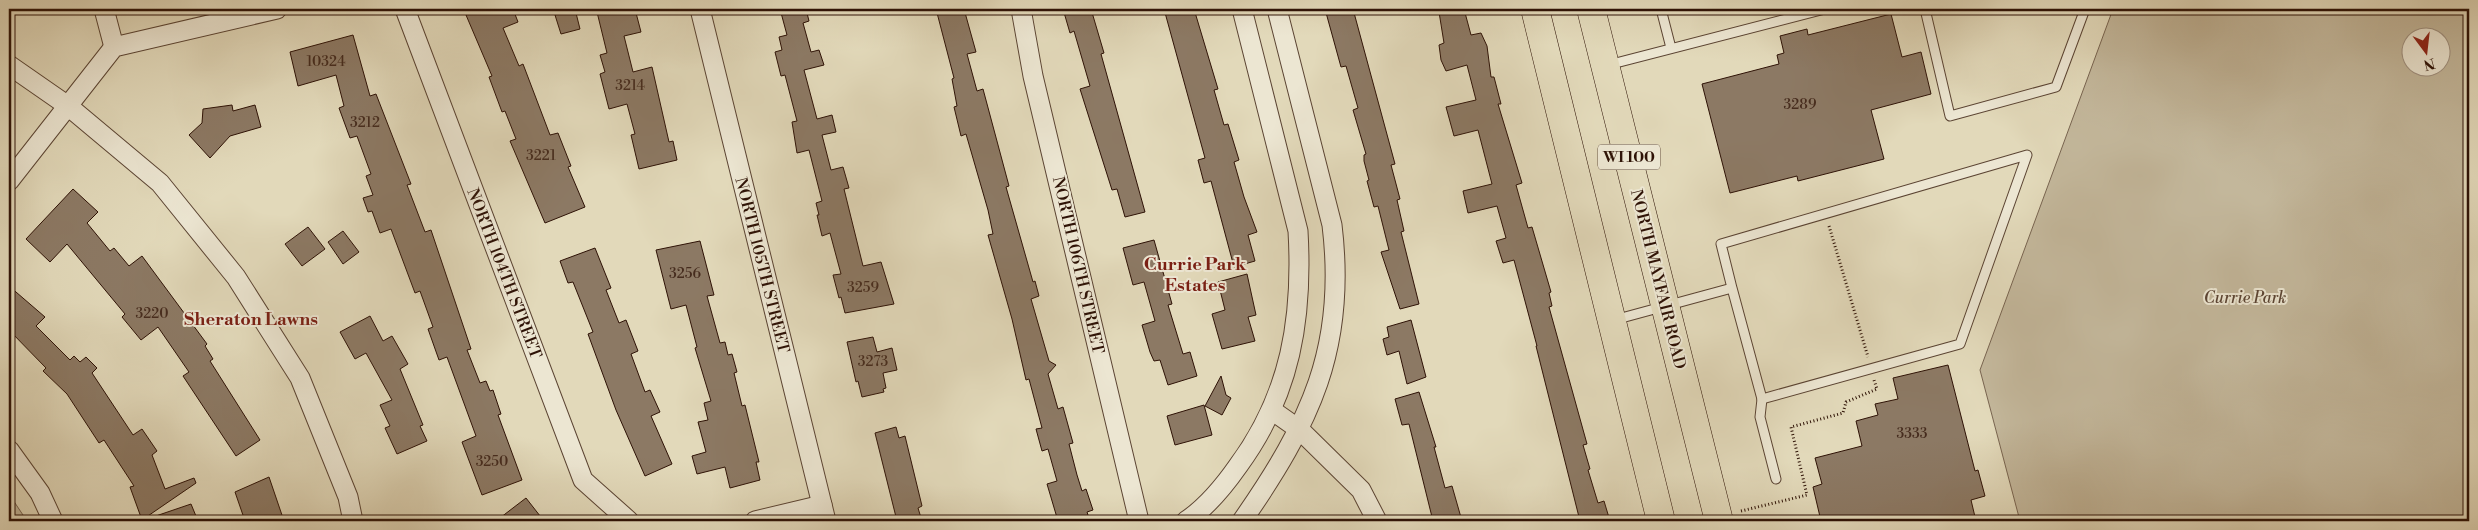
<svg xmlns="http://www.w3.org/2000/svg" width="2478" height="530" font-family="'Libre Bodoni',serif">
<rect width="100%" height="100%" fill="#e2d9ba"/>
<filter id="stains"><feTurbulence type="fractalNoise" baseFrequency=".004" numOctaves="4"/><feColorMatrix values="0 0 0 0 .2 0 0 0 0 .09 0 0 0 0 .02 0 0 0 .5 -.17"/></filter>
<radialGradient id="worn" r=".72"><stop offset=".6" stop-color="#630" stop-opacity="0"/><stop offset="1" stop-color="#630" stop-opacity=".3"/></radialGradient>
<g fill="#c3b79b" stroke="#786450" fill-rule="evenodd">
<path d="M 2113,9 L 2469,9 L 2469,521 L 2020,521 L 1980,370 ZM 2410,38 L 2440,38 L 2440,68 L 2410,68 Z"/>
<path d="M 9,494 L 27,521 L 9,521 Z"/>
</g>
<g fill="#8c7964" stroke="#2e1206">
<path d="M 481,9 L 513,9 L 518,22 L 503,28 L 519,66 L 523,64 L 550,135 L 558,133 L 571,166 L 568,167 L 585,207 L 545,223 L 510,141 L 516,139 L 505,111 L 502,112 L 489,77 L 492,76 L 466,15 Z"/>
<path d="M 575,9 L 580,29 L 561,34 L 555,15 Z"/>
<path d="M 610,9 L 635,9 L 641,32 L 624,36 L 633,72 L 652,67 L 669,142 L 673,141 L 677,160 L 639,169 L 631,135 L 635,134 L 627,104 L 609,109 L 600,74 L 605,72 L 600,55 L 607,53 L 597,12 Z"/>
<path d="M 780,9 L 806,9 L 809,21 L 803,23 L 811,52 L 819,50 L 824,65 L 804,70 L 817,119 L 832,115 L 836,132 L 822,135 L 831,170 L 843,167 L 849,188 L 844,189 L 863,266 L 881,262 L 894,304 L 845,313 L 841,297 L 839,298 L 833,275 L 841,274 L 830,233 L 822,236 L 817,215 L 819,215 L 816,203 L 822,201 L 809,150 L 797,153 L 792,122 L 797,121 L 785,75 L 781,76 L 775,52 L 782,50 L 779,37 L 787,35 Z"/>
<path d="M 936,9 L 964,9 L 976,52 L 967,54 L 977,91 L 983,89 L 1009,186 L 1006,187 L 1033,282 L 1035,281 L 1039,296 L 1031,299 L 1049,361 L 1056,365 L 1048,374 L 1058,409 L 1063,407 L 1073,443 L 1069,444 L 1077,475 L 1082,491 L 1086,489 L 1093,510 L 1087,512 L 1090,521 L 1058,521 L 1047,484 L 1057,481 L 1048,449 L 1042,451 L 1036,429 L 1042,428 L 1029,379 L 1026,380 L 1012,319 L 988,235 L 993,234 L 988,210 L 966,134 L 961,136 L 954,107 L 957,106 L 952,79 L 954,78 Z"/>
<path d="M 1063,9 L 1091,9 L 1104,53 L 1101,54 L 1145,212 L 1125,217 L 1117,189 L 1112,190 L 1080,89 L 1090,86 L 1074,31 L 1070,33 Z"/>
<path d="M 1164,9 L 1194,9 L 1218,89 L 1214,90 L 1224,125 L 1228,124 L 1239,160 L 1234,162 L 1244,197 L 1257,232 L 1248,235 L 1255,261 L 1234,267 L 1211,181 L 1204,183 L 1198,160 L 1205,158 Z"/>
<path d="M 1325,9 L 1353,9 L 1395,164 L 1391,165 L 1400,199 L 1397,200 L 1404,231 L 1401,232 L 1419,304 L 1400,309 L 1381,252 L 1389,250 L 1378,206 L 1374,207 L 1367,181 L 1369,180 L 1364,161 L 1364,155 L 1366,154 L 1353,110 L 1358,108 L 1346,66 L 1341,67 Z"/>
<path d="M 1450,9 L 1464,9 L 1471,35 L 1481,33 L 1487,46 L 1491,77 L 1494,77 L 1501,104 L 1498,104 L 1522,183 L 1516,185 L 1528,228 L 1532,227 L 1551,292 L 1549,293 L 1552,306 L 1549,307 L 1587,444 L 1583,445 L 1590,469 L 1588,470 L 1598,503 L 1604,501 L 1610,521 L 1580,521 L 1536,346 L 1537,346 L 1514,260 L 1503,263 L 1496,241 L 1506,238 L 1497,206 L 1468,213 L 1463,191 L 1492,184 L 1478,130 L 1454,136 L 1446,107 L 1476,100 L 1467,65 L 1446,71 L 1441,60 L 1439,45 L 1444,43 L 1439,12 Z"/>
<path d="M 1891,14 L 1902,57 L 1921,52 L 1931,94 L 1871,110 L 1884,159 L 1798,181 L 1797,176 L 1730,193 L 1702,84 L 1779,64 L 1777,55 L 1784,53 L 1780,36 L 1807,29 L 1808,35 Z"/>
<path d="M 353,35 L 370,96 L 376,94 L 411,184 L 407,185 L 425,232 L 431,230 L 471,349 L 467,350 L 480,383 L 486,381 L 490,391 L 493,390 L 501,414 L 498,415 L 522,480 L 482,495 L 462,442 L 476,436 L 447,357 L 439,360 L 428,329 L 433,327 L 420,291 L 415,293 L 391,229 L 380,233 L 372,211 L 368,212 L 363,198 L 373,195 L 366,176 L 371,174 L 357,136 L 350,138 L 339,108 L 344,106 L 336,75 L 298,86 L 290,52 Z"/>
<path d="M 232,105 L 233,111 L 255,105 L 261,127 L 230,136 L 210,158 L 189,135 L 202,123 L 203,109 Z"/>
<path d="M 73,189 L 98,212 L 87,223 L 110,251 L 114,248 L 129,266 L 142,256 L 207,344 L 205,346 L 213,359 L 210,361 L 260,440 L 236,456 L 183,376 L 189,372 L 158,327 L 141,340 L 122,317 L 125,314 L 67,244 L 50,262 L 26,239 Z"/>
<path d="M 308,227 L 325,249 L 302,266 L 285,244 Z"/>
<path d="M 343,231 L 359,252 L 343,264 L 328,242 Z"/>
<path d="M 1154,240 L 1172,304 L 1168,305 L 1183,354 L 1190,352 L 1197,376 L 1168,385 L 1160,360 L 1154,361 L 1150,352 L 1142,325 L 1155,321 L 1144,282 L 1133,285 L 1123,248 Z"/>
<path d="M 700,241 L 714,295 L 707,296 L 720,343 L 725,342 L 728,355 L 732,354 L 737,372 L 734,373 L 742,406 L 745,405 L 759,462 L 756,462 L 760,480 L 730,488 L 725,467 L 697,474 L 692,456 L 706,452 L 698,422 L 708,420 L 704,403 L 711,401 L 695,348 L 697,347 L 686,305 L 671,309 L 656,250 Z"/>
<path d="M 595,248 L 611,288 L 606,290 L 619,323 L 626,320 L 638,351 L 631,354 L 645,392 L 650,390 L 660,412 L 651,416 L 672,464 L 645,476 L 616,410 L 588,334 L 593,332 L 573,282 L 568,283 L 560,261 Z"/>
<path d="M 1247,274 L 1256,315 L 1248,317 L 1255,341 L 1222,349 L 1212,314 L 1225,310 L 1218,282 Z"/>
<path d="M 9,286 L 45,317 L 36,326 L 70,360 L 74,356 L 80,362 L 86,357 L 97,368 L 92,373 L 133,435 L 142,429 L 157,451 L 152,455 L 165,489 L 194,478 L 196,483 L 142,520 L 130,487 L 134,486 L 104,440 L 99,443 L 67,394 L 43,371 L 46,368 L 9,330 Z"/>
<path d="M 370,316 L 383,341 L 392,336 L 408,364 L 400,369 L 423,425 L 420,426 L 427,441 L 397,454 L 385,428 L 390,426 L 380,405 L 392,400 L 366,353 L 355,359 L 340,332 Z"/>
<path d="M 1411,320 L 1426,377 L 1407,384 L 1399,351 L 1387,355 L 1383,339 L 1389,337 L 1387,327 Z"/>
<path d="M 873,337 L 877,352 L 892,348 L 897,370 L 883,373 L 886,388 L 883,389 L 884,392 L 862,397 L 858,381 L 856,382 L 847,342 Z"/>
<path d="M 1948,365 L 1975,471 L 1978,470 L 1985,496 L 1971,500 L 1976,521 L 1821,521 L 1813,487 L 1822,484 L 1815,458 L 1862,446 L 1856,421 L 1878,415 L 1875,404 L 1898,399 L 1893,378 Z"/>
<path d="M 1221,376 L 1226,395 L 1231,398 L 1222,415 L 1205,406 Z"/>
<path d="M 1419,392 L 1436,447 L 1434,447 L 1445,488 L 1452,486 L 1462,521 L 1433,521 L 1409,424 L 1402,425 L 1395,399 Z"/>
<path d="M 1204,405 L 1212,435 L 1175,445 L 1167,416 Z"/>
<path d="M 896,427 L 899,438 L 905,436 L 922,506 L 918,508 L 922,521 L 897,521 L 875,433 Z"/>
<path d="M 269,477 L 284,521 L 245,521 L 235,492 Z"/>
<path d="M 526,498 L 544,521 L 496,521 Z"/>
<path d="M 191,504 L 198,521 L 147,521 L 147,519 Z"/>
</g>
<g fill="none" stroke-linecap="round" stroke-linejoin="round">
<defs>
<g id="service">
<path d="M 1661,9 L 1671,48"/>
<path d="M 1925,9 L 1950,116 L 2056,87 L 2085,9"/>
<path d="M 1608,65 L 1825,9"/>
<path d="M 1614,320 L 1732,288 L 1721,244 L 2027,155 L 1960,344 L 1762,399 L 1732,288"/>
<path d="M 1762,399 L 1760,417 L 1776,479"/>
</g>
<g id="minor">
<path d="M 104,9 L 114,47"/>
<path d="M 405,9 L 583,480 L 629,521"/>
<path d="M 700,9 L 826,521"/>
<path d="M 1021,9 L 1033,76 L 1139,521"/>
<path d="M 9,65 L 68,106 L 160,183 L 236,277 L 300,378 L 348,497 L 353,521"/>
<path d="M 9,181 L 114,47 L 277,9"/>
<path d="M 1273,411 L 1300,430 L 1361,490 L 1377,521"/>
<path d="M 9,450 L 40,493 L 53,521"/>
<path d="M 755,521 L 822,505"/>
<path d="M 1186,521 C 1207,507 1224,486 1238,466 C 1291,394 1303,318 1298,231 L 1242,9"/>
<path d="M 1242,521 C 1310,423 1347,348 1332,225 L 1277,9"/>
</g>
<g id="primary">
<path d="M 1535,9 L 1661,521"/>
<path d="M 1591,9 L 1719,521"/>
</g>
</defs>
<use href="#service" stroke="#5b4433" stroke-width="11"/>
<use href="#minor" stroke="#5b4433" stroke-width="21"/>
<use href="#primary" stroke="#2e1206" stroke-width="29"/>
<g stroke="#2e1206" stroke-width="3" stroke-dasharray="1 2.5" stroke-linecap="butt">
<path d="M 1829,226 L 1868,357"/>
<path d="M 1741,511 L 1807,495 L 1791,427 L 1843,413 L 1846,402 L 1877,389 L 1874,380"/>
</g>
<use href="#service" stroke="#ece6d2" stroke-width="9"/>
<use href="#minor" stroke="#ece6d2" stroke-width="19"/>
<use href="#primary" stroke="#e2d9ba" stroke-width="28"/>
</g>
<g text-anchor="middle" stroke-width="4" stroke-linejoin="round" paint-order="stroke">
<g font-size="14" fill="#462c1e">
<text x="326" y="66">10324</text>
<text x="630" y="90">3214</text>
<text x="1800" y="109">3289</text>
<text x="365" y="127">3212</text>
<text x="541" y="160">3221</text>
<text x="685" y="278">3256</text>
<text x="863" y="292">3259</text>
<text x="152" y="318">3220</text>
<text x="873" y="366">3273</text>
<text x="1912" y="438">3333</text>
<text x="492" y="466">3250</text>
</g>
<rect fill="#ece6d2" stroke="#675243" stroke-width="1" x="1598" y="144.5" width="62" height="25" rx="4"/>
<g font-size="15" font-weight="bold" fill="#2e1206">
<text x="1629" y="162">WI 100</text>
</g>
<g font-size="16" fill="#2e1206" stroke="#ece6d2">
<text transform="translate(763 265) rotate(76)" y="6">NORTH 105TH STREET</text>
<text transform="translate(1079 265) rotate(77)" y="6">NORTH 106TH STREET</text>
<text transform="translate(505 273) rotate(69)" y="6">NORTH 104TH STREET</text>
<text transform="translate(1659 279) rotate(76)" y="6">NORTH MAYFAIR ROAD</text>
</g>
<g font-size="16" font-style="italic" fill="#5b4433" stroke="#ece6d2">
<text x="2245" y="303">Currie Park</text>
</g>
<g font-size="18" font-weight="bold" fill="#7a1f14" stroke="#ece6d2">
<text x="1195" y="270">Currie Park<tspan x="1195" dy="21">Estates</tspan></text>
<text x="251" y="325">Sheraton Lawns</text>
</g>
</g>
<rect width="2478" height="530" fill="none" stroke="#e2d9ba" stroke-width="30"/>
<rect x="10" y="10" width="2458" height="510" fill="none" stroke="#2e1206" stroke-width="2.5"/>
<rect x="15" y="15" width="2448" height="500" fill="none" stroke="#2e1206"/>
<g transform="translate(2426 52) rotate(165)"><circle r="24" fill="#ece6d2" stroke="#a09180"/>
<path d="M0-4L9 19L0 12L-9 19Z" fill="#8f2418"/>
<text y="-8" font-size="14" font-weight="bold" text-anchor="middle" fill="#2e1206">N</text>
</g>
<rect width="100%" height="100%" filter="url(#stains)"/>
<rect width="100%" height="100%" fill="url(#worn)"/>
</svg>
